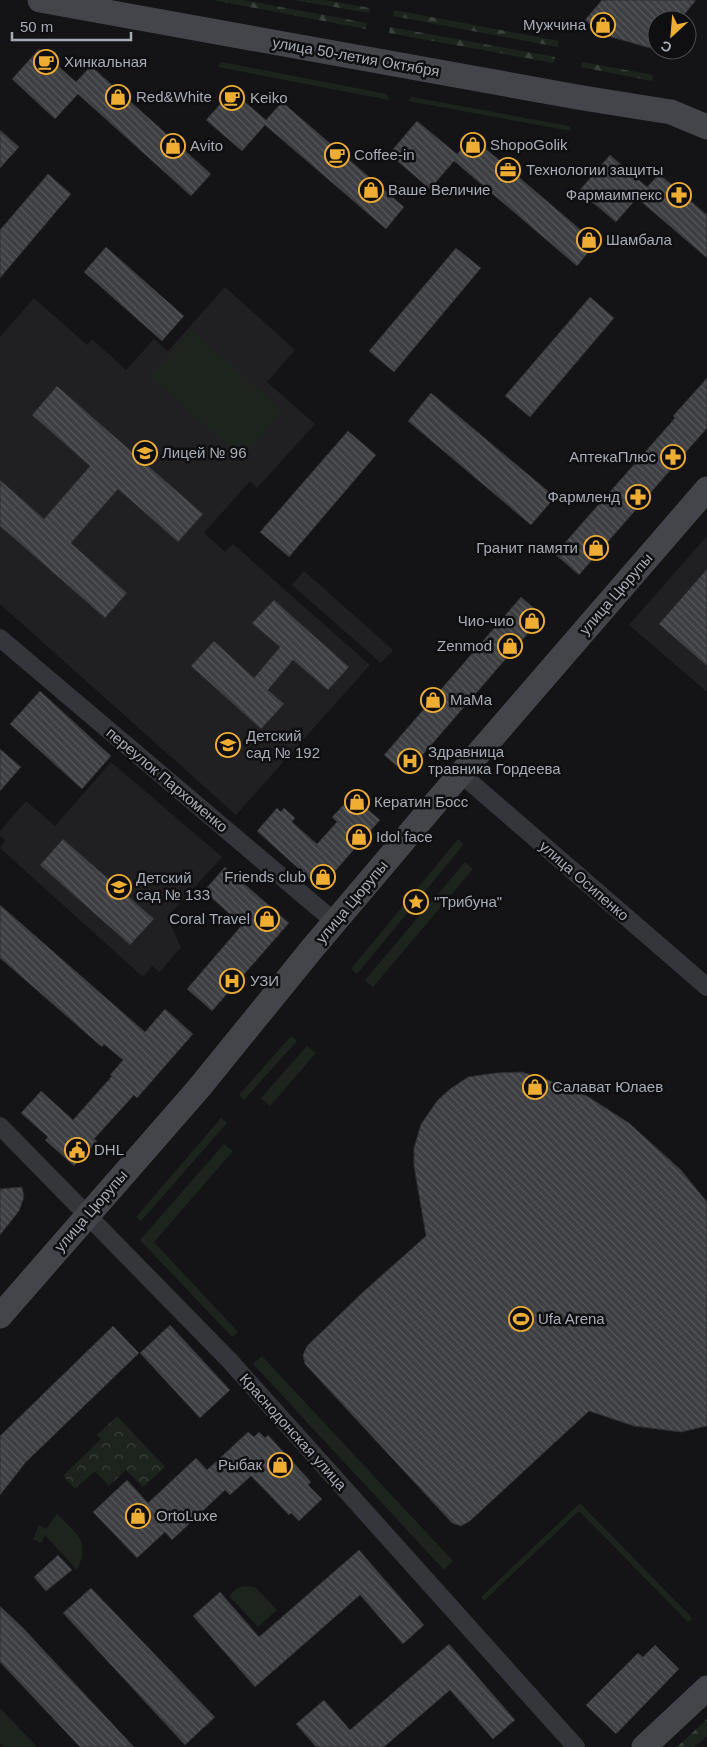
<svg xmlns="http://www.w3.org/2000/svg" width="707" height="1747" font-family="Helvetica,sans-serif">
<defs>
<pattern id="forest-firs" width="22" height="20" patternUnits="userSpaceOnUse" patternTransform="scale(1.25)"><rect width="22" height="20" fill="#1c241d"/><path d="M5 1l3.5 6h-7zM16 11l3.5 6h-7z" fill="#3a413c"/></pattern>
<pattern id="park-crowns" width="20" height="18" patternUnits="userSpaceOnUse" patternTransform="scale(1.25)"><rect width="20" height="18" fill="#1c241d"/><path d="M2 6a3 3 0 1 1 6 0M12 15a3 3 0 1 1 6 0" fill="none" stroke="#3a413c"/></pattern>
<pattern id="building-back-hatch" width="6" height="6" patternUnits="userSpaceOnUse" patternTransform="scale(1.25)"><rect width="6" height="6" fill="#3e3f43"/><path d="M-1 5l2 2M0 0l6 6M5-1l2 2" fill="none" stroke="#57585c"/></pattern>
</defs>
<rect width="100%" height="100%" fill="#141416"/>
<g fill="#202023">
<path d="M 225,287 L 295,350 L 267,382 L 315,424 L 257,488 L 250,481 L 204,533 L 225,552 L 233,544 L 370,665 L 236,815 L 0,604 L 0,337 L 34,298 L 87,345 L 92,339 L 126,370 L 154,339 L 168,351 Z"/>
<path d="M 707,536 L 707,692 L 629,625 Z"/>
<path d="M 304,571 L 393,650 L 381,663 L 292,585 Z"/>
<path d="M 111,762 L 222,857 L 167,917 L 181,947 L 160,972 L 152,966 L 143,977 L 0,848 L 5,840 L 0,836 L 0,831 L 26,801 L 55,826 Z"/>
</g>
<g fill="#1c241d">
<path d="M 221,62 L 387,94 L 389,100 L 218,67 Z"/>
<path d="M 412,97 L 569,126 L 571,131 L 408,101 Z"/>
<path d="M 191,330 L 283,411 L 242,457 L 150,377 Z"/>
<path d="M 458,839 L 464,844 L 357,974 L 351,969 Z"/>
<path d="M 465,862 L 473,869 L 373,987 L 365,980 Z"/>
<path d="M 291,1036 L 297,1041 L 244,1100 L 239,1095 Z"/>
<path d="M 307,1046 L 316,1053 L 270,1106 L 261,1098 Z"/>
<path d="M 221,1118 L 227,1123 L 141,1221 L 136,1217 Z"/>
<path d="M 224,1144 L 233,1151 L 154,1242 L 238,1332 L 232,1337 L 140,1240 Z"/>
<path d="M 262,1356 L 453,1561 L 444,1570 L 253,1364 Z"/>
<path d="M 580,1503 L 692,1618 L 688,1622 L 579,1511 L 484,1601 L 481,1597 Z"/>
<path d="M 57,1514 C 77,1535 91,1540 77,1570 L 45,1535 L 41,1543 L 33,1539 L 39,1525 L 46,1529 Z"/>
<path d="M 244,1586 L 255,1587 L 277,1610 L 258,1627 L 229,1596 L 237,1588 Z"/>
<path d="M 0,1708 L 37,1747 L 4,1747 L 0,1743 Z"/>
</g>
<g fill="url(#forest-firs)">
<path d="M 213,0 L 243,0 L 367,23 L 366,29 Z"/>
<path d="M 294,0 L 324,0 L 370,8 L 369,13 Z"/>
<path d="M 394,10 L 559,41 L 558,47 L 393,16 Z"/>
<path d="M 390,27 L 555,57 L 554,63 L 389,33 Z"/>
<path d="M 582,62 L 653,75 L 652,81 L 581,67 Z"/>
<path d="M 707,1719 L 707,1736 L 695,1747 L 677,1747 Z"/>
</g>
<path fill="url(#park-crowns)" d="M 117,1416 L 165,1467 L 143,1487 L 126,1470 L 109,1486 L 95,1471 L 75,1489 L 63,1476 L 101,1439 L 97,1435 Z"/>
<g fill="url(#building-back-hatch)" stroke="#2e2e32">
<path d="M 602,0 L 696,0 L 680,20 L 657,20 L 657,50 L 601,34 L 585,20 Z"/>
<path d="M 39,49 L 76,82 L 91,66 L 211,174 L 191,196 L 78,94 L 55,119 L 12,79 Z"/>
<path d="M 232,91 L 266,120 L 282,102 L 404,207 L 386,229 L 265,125 L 242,151 L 206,120 Z"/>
<path d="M 417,121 L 457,154 L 472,137 L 596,243 L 577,266 L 454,161 L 430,189 L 389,154 Z"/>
<path d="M 0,130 L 19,147 L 0,168 Z"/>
<path d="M 610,155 L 647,187 L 659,174 L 707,215 L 707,258 L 637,198 L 616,222 L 579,191 Z"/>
<path d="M 48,174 L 71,194 L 0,278 L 0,230 Z"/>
<path d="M 106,247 L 184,316 L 162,341 L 84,272 Z"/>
<path d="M 456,248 L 481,268 L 394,372 L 369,351 Z"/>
<path d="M 590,297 L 614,318 L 530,417 L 505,396 Z"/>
<path d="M 707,378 L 707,428 L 579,575 L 555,554 L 675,418 L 673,416 Z"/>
<path d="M 57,386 L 203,514 L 178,542 L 118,489 L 71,543 L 127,593 L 105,618 L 0,526 L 0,480 L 44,519 L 90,466 L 32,415 Z"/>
<path d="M 431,393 L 555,497 L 531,525 L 408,421 Z"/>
<path d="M 348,431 L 376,455 L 289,557 L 260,532 Z"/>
<path d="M 707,569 L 707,666 L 659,624 Z"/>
<path d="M 521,597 L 543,616 L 406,774 L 384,755 Z"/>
<path d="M 274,600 L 349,667 L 328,690 L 293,660 L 268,690 L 284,704 L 261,729 L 191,666 L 214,641 L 254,678 L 280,647 L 252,623 Z"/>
<path d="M 40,691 L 111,756 L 82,789 L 10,724 Z"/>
<path d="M 0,749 L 21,767 L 0,791 Z"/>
<path d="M 352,796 L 380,820 L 320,888 L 257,831 L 277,808 L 281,812 L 284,808 L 295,818 L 292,822 L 317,844 L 337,822 L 332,817 Z"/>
<path d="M 63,839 L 154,919 L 130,945 L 40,865 Z"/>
<path d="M 225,867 L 289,923 L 212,1011 L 187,989 L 242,925 L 204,891 Z"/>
<path d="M 0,905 L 145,1032 L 165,1009 L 193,1034 L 137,1098 L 134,1095 L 94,1139 L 97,1141 L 74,1166 L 45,1140 L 48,1137 L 21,1113 L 41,1091 L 73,1120 L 112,1076 L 110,1075 L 123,1060 L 104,1044 L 102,1047 L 0,958 Z"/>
<path d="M 522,1072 L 560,1084 L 587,1096 L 629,1123 L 681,1170 L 707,1202 L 707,1426 L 681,1432 L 634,1426 L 589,1411 L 470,1521 L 461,1526 L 452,1523 L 305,1364 L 303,1355 L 307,1346 L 362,1293 L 426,1236 L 414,1166 L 414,1148 L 421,1124 L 437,1101 L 450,1089 L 468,1077 L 496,1073 Z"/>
<path d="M 22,1187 L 24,1197 L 19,1211 L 0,1235 L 0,1189 Z"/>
<path d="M 170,1325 L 230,1390 L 200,1418 L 140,1353 Z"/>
<path d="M 113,1326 L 139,1353 L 26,1462 L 0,1495 L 0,1436 Z"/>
<path d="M 248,1432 L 254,1437 L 259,1432 L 265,1438 L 268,1435 L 311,1482 L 308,1485 L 322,1499 L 299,1521 L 291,1513 L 289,1515 L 251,1476 L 230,1495 L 225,1490 L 172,1540 L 165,1532 L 137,1558 L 93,1512 L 127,1480 L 148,1503 L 196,1458 L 207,1470 Z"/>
<path d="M 359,1550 L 424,1625 L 403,1644 L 360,1595 L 255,1687 L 193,1616 L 220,1592 L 259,1637 Z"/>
<path d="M 58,1555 L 72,1570 L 46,1591 L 34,1577 Z"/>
<path d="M 91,1588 L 215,1717 L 185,1745 L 63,1613 Z"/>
<path d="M 0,1606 L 24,1629 L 134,1747 L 80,1747 L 0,1662 Z"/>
<path d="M 449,1644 L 515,1720 L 493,1739 L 450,1690 L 384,1747 L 316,1747 L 296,1724 L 324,1700 L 350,1730 Z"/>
<path d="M 655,1645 L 679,1669 L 616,1734 L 586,1705 L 638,1653 L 643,1657 Z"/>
</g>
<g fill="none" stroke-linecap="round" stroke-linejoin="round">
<g stroke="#35363b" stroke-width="18">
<path d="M 0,638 L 335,922"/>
<path d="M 461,774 L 707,987"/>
<path d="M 0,1126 L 229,1360 L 576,1747"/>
</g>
<g stroke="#43454b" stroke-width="25">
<path d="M 40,0 L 583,98 L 671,112 L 707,127"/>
<path d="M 0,1316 L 199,1088 L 311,950 L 432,807 L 707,489"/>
<path d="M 644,1747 L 707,1688"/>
</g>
</g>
<defs>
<symbol id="shop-ring" viewBox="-11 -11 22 22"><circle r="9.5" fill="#0f0f11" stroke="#efad33" stroke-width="1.5"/><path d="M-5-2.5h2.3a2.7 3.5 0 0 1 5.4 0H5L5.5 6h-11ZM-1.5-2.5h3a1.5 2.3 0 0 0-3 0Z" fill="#efad33"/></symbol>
<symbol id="cafe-ring" viewBox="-11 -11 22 22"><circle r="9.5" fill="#0f0f11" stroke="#efad33" stroke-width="1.5"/><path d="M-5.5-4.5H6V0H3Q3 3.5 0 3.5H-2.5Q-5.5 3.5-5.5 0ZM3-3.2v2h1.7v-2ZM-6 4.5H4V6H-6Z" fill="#efad33"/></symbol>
<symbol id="office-ring" viewBox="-11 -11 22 22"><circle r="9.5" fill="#0f0f11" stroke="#efad33" stroke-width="1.5"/><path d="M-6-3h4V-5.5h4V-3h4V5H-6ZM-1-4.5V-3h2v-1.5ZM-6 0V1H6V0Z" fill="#efad33"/></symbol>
<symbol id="pharmacy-ring" viewBox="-11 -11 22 22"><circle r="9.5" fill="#0f0f11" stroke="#efad33" stroke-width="1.5"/><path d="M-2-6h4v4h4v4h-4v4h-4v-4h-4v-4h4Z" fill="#efad33"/></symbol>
<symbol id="school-ring" viewBox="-11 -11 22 22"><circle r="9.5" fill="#0f0f11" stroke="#efad33" stroke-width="1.5"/><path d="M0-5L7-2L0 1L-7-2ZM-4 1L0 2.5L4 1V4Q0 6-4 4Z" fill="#efad33"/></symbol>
<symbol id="hospital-ring" viewBox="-11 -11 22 22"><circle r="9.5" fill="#0f0f11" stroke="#efad33" stroke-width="1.5"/><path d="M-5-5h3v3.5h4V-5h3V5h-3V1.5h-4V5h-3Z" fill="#efad33"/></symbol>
<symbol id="sight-ring" viewBox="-11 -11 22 22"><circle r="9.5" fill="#0f0f11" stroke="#efad33" stroke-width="1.5"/><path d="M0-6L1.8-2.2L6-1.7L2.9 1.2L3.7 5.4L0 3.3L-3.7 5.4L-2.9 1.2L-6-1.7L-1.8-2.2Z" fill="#efad33"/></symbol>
<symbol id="civic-ring" viewBox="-11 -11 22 22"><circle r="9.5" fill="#0f0f11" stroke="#efad33" stroke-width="1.5"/><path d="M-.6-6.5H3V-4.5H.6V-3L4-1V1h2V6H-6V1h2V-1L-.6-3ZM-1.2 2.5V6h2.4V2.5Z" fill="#efad33"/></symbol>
<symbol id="stadium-ring" viewBox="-11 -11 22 22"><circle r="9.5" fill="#0f0f11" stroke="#efad33" stroke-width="1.5"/><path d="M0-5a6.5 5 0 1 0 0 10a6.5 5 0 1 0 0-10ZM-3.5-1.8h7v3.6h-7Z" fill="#efad33"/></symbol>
</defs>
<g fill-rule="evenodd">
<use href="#shop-ring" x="589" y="11" width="28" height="28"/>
<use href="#cafe-ring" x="32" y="48" width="28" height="28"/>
<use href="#shop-ring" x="104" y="83" width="28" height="28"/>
<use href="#cafe-ring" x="218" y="84" width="28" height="28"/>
<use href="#shop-ring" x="459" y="131" width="28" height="28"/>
<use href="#shop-ring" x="159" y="132" width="28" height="28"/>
<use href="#cafe-ring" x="323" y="141" width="28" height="28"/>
<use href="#office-ring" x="494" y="156" width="28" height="28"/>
<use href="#shop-ring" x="357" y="176" width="28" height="28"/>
<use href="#pharmacy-ring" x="665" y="181" width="28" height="28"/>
<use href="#shop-ring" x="575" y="226" width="28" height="28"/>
<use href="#school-ring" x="131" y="439" width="28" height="28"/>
<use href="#pharmacy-ring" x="659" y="443" width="28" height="28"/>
<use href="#pharmacy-ring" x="624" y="483" width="28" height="28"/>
<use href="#shop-ring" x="582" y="534" width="28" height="28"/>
<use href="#shop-ring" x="518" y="607" width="28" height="28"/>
<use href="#shop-ring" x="496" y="632" width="28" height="28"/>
<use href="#shop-ring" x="419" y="686" width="28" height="28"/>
<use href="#school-ring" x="214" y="731" width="28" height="28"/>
<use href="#hospital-ring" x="396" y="747" width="28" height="28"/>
<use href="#shop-ring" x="343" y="788" width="28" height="28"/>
<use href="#shop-ring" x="345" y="823" width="28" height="28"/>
<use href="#shop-ring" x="309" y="863" width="28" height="28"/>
<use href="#school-ring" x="105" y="873" width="28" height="28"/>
<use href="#sight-ring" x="402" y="888" width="28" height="28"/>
<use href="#shop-ring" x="253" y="905" width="28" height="28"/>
<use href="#hospital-ring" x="218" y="967" width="28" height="28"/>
<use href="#shop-ring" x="521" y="1073" width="28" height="28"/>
<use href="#civic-ring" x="63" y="1136" width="28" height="28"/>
<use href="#stadium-ring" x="507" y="1305" width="28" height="28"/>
<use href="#shop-ring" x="266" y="1451" width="28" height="28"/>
<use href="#shop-ring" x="124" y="1502" width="28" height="28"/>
</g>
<g text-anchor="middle" stroke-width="5" stroke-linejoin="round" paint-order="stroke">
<g font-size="15" fill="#a6abb6" stroke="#0f0f11" text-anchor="start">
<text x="586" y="30" text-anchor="end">Мужчина</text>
<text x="64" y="67">Хинкальная</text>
<text x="136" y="102">Red&amp;White</text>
<text x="250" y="103">Keiko</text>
<text x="490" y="150">ShopoGolik</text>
<text x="190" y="151">Avito</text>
<text x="354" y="160">Coffee-in</text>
<text x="526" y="175">Технологии защиты</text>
<text x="388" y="195">Ваше Величие</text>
<text x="662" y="200" text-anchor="end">Фармаимпекс</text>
<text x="606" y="245">Шамбала</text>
<text x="162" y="458">Лицей № 96</text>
<text x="656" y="462" text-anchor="end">АптекаПлюс</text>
<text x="620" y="502" text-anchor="end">Фармленд</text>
<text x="578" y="553" text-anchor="end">Гранит памяти</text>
<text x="514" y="626" text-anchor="end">Чио-чио</text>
<text x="492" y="651" text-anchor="end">Zenmod</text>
<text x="450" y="705">МаМа</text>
<text x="246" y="741">Детский<tspan x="246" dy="17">сад № 192</tspan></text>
<text x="428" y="757">Здравница<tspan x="428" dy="17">травника Гордеева</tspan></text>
<text x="374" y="807">Кератин Босс</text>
<text x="376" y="842">Idol face</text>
<text x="306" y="882" text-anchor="end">Friends club</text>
<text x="136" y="883">Детский<tspan x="136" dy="17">сад № 133</tspan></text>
<text x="434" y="907">"Трибуна"</text>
<text x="250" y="924" text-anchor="end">Coral Travel</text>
<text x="250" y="986">УЗИ</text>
<text x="552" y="1092">Салават Юлаев</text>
<text x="94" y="1155">DHL</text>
<text x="538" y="1324">Ufa Arena</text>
<text x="262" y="1470" text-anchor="end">Рыбак</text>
<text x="156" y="1521">OrtoLuxe</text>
</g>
<g font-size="15" fill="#a6abb6" stroke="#0f0f11">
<text transform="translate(356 57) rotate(10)" y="5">улица 50-летия Октября</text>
<text transform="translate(616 594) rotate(-49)" y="5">улица Цюрупы</text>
<text transform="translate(167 780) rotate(40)" y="5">переулок Пархоменко</text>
<text transform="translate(584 881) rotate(41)" y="5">улица Осипенко</text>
<text transform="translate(352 902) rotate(-50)" y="5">улица Цюрупы</text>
<text transform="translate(91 1211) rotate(-49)" y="5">улица Цюрупы</text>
<text transform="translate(293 1432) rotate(48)" y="5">Краснодонская улица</text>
</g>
</g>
<g transform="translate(672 35) rotate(206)"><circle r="24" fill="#0f0f11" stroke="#4b4d53"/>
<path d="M0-4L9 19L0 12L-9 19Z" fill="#efad33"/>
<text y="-8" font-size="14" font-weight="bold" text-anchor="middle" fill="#a6abb6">С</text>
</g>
<path d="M12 32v8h119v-8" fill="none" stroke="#a6abb6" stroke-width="2.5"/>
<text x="20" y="32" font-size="15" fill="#a6abb6" stroke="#0f0f11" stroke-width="4" paint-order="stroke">50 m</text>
</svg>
